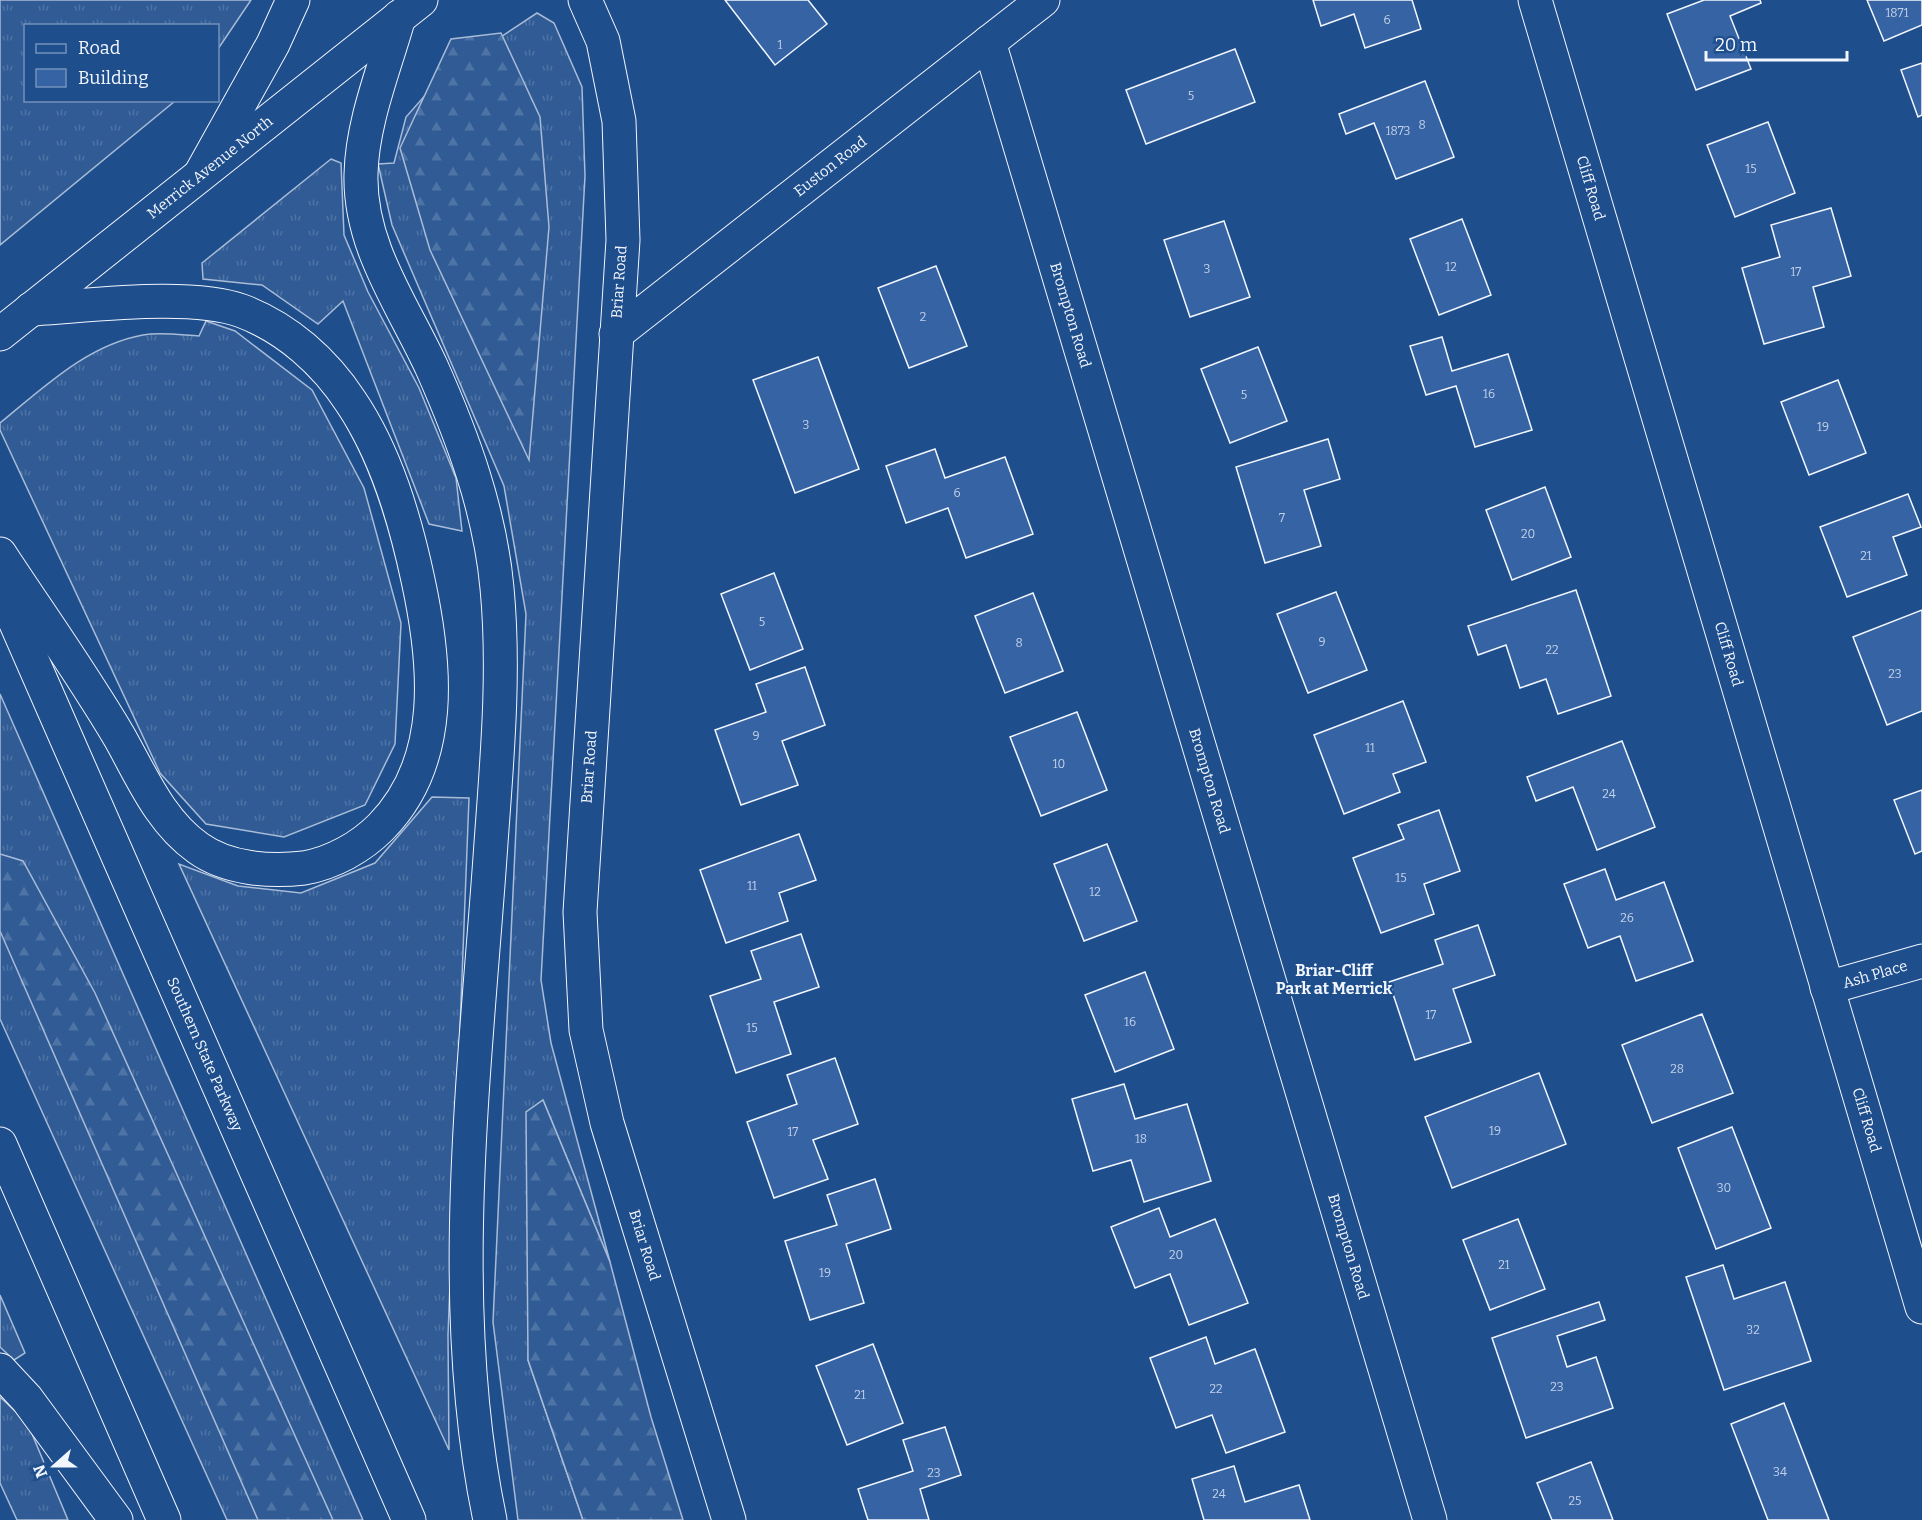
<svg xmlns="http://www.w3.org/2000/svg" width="1922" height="1520" font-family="Bitter,serif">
<defs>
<pattern id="grass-tufts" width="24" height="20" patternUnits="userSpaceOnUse" patternTransform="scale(1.5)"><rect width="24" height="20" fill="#305b95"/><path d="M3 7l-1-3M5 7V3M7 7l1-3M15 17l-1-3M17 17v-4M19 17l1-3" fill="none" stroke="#4e73a5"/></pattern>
<pattern id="forest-firs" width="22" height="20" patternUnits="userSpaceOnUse" patternTransform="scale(1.5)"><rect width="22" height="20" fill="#305b95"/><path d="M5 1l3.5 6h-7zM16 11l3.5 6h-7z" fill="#4e73a5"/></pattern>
</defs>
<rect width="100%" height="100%" fill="#1f4e8c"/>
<g fill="url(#grass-tufts)" stroke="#a8bbd7" stroke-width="1.5">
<path d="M 0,0 L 251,0 L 218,49 L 218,26 L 26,26 L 26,100 L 175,101 L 0,245 Z"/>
<path d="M 537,13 L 554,23 L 582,87 L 585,176 L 541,980 L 551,1043 L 610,1262 L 543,1100 L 528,1360 L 583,1520 L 518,1520 L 493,1322 L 526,614 L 504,486 L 392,225 L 378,164 L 394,163 L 406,117 L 443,75 Z"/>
<path d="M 331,159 L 341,163 L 344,235 L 368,292 L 419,388 L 456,478 L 462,531 L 429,524 L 343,301 L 318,324 L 262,285 L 203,279 L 202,263 Z"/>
<path d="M 206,321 L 235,331 L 312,390 L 364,488 L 401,623 L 395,744 L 365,805 L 284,837 L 206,824 L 160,773 L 0,430 L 0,423 C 43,388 87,345 143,335 C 161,332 181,335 199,336 Z"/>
<path d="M 0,694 L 363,1520 L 227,1520 L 0,1019 Z"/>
<path d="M 432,797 L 469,798 L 448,1335 L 449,1450 L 179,864 L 238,886 L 301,893 L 375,863 Z"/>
<path d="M 0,1295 L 25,1353 L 14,1360 L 0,1347 Z"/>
<path d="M 0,1397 L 27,1422 L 68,1520 L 17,1520 L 0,1483 Z"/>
</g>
<g fill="url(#forest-firs)" stroke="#a8bbd7" stroke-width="1.5">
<path d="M 501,33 L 540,117 L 549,227 L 529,460 L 430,250 L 400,148 L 451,39 Z"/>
<path d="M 0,854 L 23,861 L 95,993 L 333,1520 L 258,1520 L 0,931 Z"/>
<path d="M 543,1100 L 610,1262 L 651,1417 L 683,1520 L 583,1520 L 528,1360 L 526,1112 Z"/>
</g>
<g fill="#3563a3" stroke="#f2f6ff" stroke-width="1.5">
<path d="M 725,0 L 808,0 L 827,24 L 775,65 Z"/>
<path d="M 1313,0 L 1412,0 L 1421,29 L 1365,48 L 1354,14 L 1321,26 Z"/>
<path d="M 1704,0 L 1760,0 L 1761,3 L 1730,16 L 1751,69 L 1696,90 L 1667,14 Z"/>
<path d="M 1867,0 L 1922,0 L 1922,25 L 1884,41 Z"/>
<path d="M 1235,49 L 1255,102 L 1146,144 L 1126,90 Z"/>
<path d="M 1922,63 L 1922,115 L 1918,117 L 1901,70 Z"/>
<path d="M 1425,81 L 1454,157 L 1396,179 L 1374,123 L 1346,134 L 1339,114 Z"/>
<path d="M 1768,122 L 1795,193 L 1735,217 L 1707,145 Z"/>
<path d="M 1831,208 L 1851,276 L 1813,287 L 1824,327 L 1764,344 L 1742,268 L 1780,257 L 1771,225 Z"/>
<path d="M 1462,219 L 1491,295 L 1439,315 L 1410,239 Z"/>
<path d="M 1224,221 L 1250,297 L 1190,317 L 1164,240 Z"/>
<path d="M 936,266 L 967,346 L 909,368 L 878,288 Z"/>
<path d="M 1442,337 L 1452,371 L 1508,354 L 1532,430 L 1475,447 L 1456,386 L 1426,395 L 1410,346 Z"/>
<path d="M 1258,347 L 1287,421 L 1230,443 L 1201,369 Z"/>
<path d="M 818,357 L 859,469 L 795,493 L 753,380 Z"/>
<path d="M 1838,380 L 1866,453 L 1809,475 L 1781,402 Z"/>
<path d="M 1328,439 L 1340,479 L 1304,490 L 1321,546 L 1265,563 L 1236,467 Z"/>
<path d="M 935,449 L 945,478 L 1005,457 L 1033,534 L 966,558 L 948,508 L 906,523 L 886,466 Z"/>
<path d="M 1545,487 L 1571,557 L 1512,580 L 1486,510 Z"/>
<path d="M 1908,494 L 1921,527 L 1893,537 L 1907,575 L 1847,597 L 1820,527 Z"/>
<path d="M 774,573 L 803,649 L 750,670 L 721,594 Z"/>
<path d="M 1576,590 L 1611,696 L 1558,714 L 1546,679 L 1520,688 L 1506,645 L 1478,655 L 1468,626 Z"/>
<path d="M 1336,592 L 1367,670 L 1308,693 L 1277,614 Z"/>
<path d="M 1033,593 L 1063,671 L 1005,693 L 975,616 Z"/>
<path d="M 1922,610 L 1922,711 L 1887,725 L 1853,637 Z"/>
<path d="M 805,667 L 825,725 L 782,741 L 798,785 L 741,805 L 715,730 L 766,712 L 756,684 Z"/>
<path d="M 1403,701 L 1426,762 L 1393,774 L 1400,792 L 1344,814 L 1314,735 Z"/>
<path d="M 1077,712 L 1107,790 L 1041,816 L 1010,737 Z"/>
<path d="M 1622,741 L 1655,827 L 1597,850 L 1573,787 L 1536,801 L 1527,777 Z"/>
<path d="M 1922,790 L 1922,851 L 1915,854 L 1894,800 Z"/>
<path d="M 1439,810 L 1460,871 L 1424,884 L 1434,914 L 1381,933 L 1353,858 L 1404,839 L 1398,825 Z"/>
<path d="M 799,834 L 816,880 L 779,893 L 788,921 L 726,943 L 700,870 Z"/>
<path d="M 1107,844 L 1137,921 L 1084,941 L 1054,864 Z"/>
<path d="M 1605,869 L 1616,900 L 1664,882 L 1693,961 L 1636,981 L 1620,936 L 1588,948 L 1564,884 Z"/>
<path d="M 1478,925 L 1495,975 L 1453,989 L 1471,1042 L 1415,1060 L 1389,982 L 1443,964 L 1435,940 Z"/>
<path d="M 801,934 L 819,987 L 774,1002 L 791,1054 L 736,1073 L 710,996 L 761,979 L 751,951 Z"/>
<path d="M 1145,972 L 1174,1049 L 1115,1072 L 1085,995 Z"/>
<path d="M 1702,1014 L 1733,1093 L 1652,1123 L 1622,1045 Z"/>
<path d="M 835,1058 L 858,1124 L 813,1140 L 828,1179 L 774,1198 L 747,1122 L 797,1104 L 787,1075 Z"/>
<path d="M 1539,1073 L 1566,1144 L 1452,1188 L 1425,1117 Z"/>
<path d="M 1124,1084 L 1135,1119 L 1187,1104 L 1211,1181 L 1144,1202 L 1131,1160 L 1093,1171 L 1072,1099 Z"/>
<path d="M 1732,1127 L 1771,1228 L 1716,1249 L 1678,1148 Z"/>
<path d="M 875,1179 L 891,1229 L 846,1244 L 864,1303 L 810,1320 L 785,1241 L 837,1225 L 827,1195 Z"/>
<path d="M 1159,1208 L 1170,1237 L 1215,1219 L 1248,1303 L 1189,1325 L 1170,1274 L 1135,1288 L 1111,1227 Z"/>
<path d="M 1518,1219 L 1545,1289 L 1490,1310 L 1463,1240 Z"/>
<path d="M 1723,1265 L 1734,1299 L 1785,1282 L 1811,1361 L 1724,1390 L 1686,1277 Z"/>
<path d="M 1599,1302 L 1605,1320 L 1557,1336 L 1567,1367 L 1596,1357 L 1613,1408 L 1526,1438 L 1492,1338 Z"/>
<path d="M 1206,1337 L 1215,1364 L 1255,1349 L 1285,1432 L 1226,1453 L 1212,1415 L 1176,1428 L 1150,1358 Z"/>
<path d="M 873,1344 L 903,1423 L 847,1445 L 816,1366 Z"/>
<path d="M 1784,1403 L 1829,1520 L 1768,1520 L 1731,1424 Z"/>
<path d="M 945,1427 L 961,1475 L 920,1489 L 929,1520 L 868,1520 L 858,1489 L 913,1471 L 903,1440 Z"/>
<path d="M 1591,1462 L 1613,1520 L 1552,1520 L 1537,1483 Z"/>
<path d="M 1234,1466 L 1245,1502 L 1299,1485 L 1310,1520 L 1204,1520 L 1192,1479 Z"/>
</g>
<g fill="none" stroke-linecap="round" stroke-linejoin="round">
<defs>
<g id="street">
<path id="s1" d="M 585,0 L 603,41 L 619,121 L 623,240 L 580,912 L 586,1030 L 607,1123 L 729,1520"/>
<path id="s2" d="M 1535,0 L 1922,1307"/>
<path id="s3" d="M 989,42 L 1430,1520"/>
<path id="s4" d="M 616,334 L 1043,0"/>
<path id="s5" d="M 1827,988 L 1922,961"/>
</g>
<g id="secondary">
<path id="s6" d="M 0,334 L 421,0"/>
</g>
<g id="highway">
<path d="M 399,17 C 385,67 362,122 361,174 C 359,246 403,305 432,368 C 463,438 490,511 497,588 C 505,672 497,759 491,843 C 476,1064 444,1301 490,1520"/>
<path d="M 200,175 L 273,44 L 293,0"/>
<path d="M 0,554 C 40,615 83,675 120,738 C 142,777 160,821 198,848 C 227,869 270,872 304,868 C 333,863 361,847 381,827 C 446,761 436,663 418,580 C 405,519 386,454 351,402 C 325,362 287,328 242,311 C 191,292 87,306 31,309"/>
<path id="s7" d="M 0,587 L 409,1520"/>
<path d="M 0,1144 L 164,1520"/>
<path d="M 0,1370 L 27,1399 L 116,1520"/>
</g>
</defs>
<use href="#street" stroke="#f2f6ff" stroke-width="35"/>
<use href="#secondary" stroke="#f2f6ff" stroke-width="35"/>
<use href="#highway" stroke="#f2f6ff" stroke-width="35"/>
<use href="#street" stroke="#1f4e8c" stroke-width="33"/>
<use href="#secondary" stroke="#1f4e8c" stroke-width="33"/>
<use href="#highway" stroke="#1f4e8c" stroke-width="33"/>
</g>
<g text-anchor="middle" stroke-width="4.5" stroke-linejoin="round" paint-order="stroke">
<g font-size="12" fill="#c3d1e8">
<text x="1897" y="17">1871</text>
<text x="1387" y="24">6</text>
<text x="780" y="49">1</text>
<text x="1191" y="100">5</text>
<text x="1422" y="129">8</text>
<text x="1398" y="135">1873</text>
<text x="1751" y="173">15</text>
<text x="1451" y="271">12</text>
<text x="1207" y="273">3</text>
<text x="1796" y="276">17</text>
<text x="923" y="321">2</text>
<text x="1489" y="398">16</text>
<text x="1244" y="399">5</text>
<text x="806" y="429">3</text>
<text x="1823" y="431">19</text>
<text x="957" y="497">6</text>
<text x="1282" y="522">7</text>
<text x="1528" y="538">20</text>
<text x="1866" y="560">21</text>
<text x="762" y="626">5</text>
<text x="1322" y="646">9</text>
<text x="1019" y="647">8</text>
<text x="1552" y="654">22</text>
<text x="1895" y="678">23</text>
<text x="756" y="740">9</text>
<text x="1370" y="752">11</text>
<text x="1059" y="768">10</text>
<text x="1609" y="798">24</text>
<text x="1401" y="882">15</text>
<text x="752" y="890">11</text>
<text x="1095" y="896">12</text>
<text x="1627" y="922">26</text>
<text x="1431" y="1019">17</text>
<text x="1130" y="1026">16</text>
<text x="752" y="1032">15</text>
<text x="1677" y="1073">28</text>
<text x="1495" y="1135">19</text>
<text x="793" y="1136">17</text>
<text x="1141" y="1143">18</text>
<text x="1724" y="1192">30</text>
<text x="1176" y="1259">20</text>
<text x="1504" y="1269">21</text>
<text x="825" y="1277">19</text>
<text x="1753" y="1334">32</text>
<text x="1557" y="1391">23</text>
<text x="1216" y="1393">22</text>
<text x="860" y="1399">21</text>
<text x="1780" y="1476">34</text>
<text x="934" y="1477">23</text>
<text x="1219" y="1498">24</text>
<text x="1575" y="1505">25</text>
</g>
<g font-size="15" fill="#f2f6ff" stroke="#1f4e8c">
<text dy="5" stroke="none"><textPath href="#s6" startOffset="268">Merrick Avenue North</textPath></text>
<text dy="5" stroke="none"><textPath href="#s4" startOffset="272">Euston Road</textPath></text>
<text dy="5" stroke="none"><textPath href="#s2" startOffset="196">Cliff Road</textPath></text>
<text transform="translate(619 282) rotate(-86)" y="5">Briar Road</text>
<text dy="5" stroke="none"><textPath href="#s3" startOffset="285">Brompton Road</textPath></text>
<text dy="5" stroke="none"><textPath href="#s2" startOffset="682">Cliff Road</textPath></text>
<text transform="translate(589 767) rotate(-86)" y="5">Briar Road</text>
<text dy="5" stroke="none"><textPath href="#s3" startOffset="771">Brompton Road</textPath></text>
<text dy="5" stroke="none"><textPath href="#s5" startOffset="50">Ash Place</textPath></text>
<text dy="5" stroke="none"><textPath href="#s7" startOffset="510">Southern State Parkway</textPath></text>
<text dy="5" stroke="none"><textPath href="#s2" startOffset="1168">Cliff Road</textPath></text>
<text dy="5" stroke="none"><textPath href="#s1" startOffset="1260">Briar Road</textPath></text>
<text dy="5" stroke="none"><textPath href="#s3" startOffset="1257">Brompton Road</textPath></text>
</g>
<g font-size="16" font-weight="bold" fill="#f2f6ff" stroke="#1f4e8c">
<text x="1334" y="976">Briar-Cliff<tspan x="1334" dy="18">Park at Merrick</tspan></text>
</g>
</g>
<rect x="24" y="24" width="195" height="78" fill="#1f4e8c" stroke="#7391ba" stroke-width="1.5"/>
<rect x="36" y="44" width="30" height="9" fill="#1f4e8c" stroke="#7391ba" stroke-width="1.5"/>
<text x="78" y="54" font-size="18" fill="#f2f6ff">Road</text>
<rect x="36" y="69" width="30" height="18" fill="#3563a3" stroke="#7391ba" stroke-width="1.5"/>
<text x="78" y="84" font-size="18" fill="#f2f6ff">Building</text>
<g transform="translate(54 1466) rotate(249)" stroke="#1f4e8c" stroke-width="4.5" paint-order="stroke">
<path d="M0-4.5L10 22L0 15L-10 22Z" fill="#f2f6ff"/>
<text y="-9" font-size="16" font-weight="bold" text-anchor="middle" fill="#f2f6ff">N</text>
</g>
<path d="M1706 51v9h141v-9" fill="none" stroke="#f2f6ff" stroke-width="3"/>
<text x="1715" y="51" font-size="18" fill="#f2f6ff" stroke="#1f4e8c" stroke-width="4.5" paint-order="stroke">20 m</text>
</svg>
